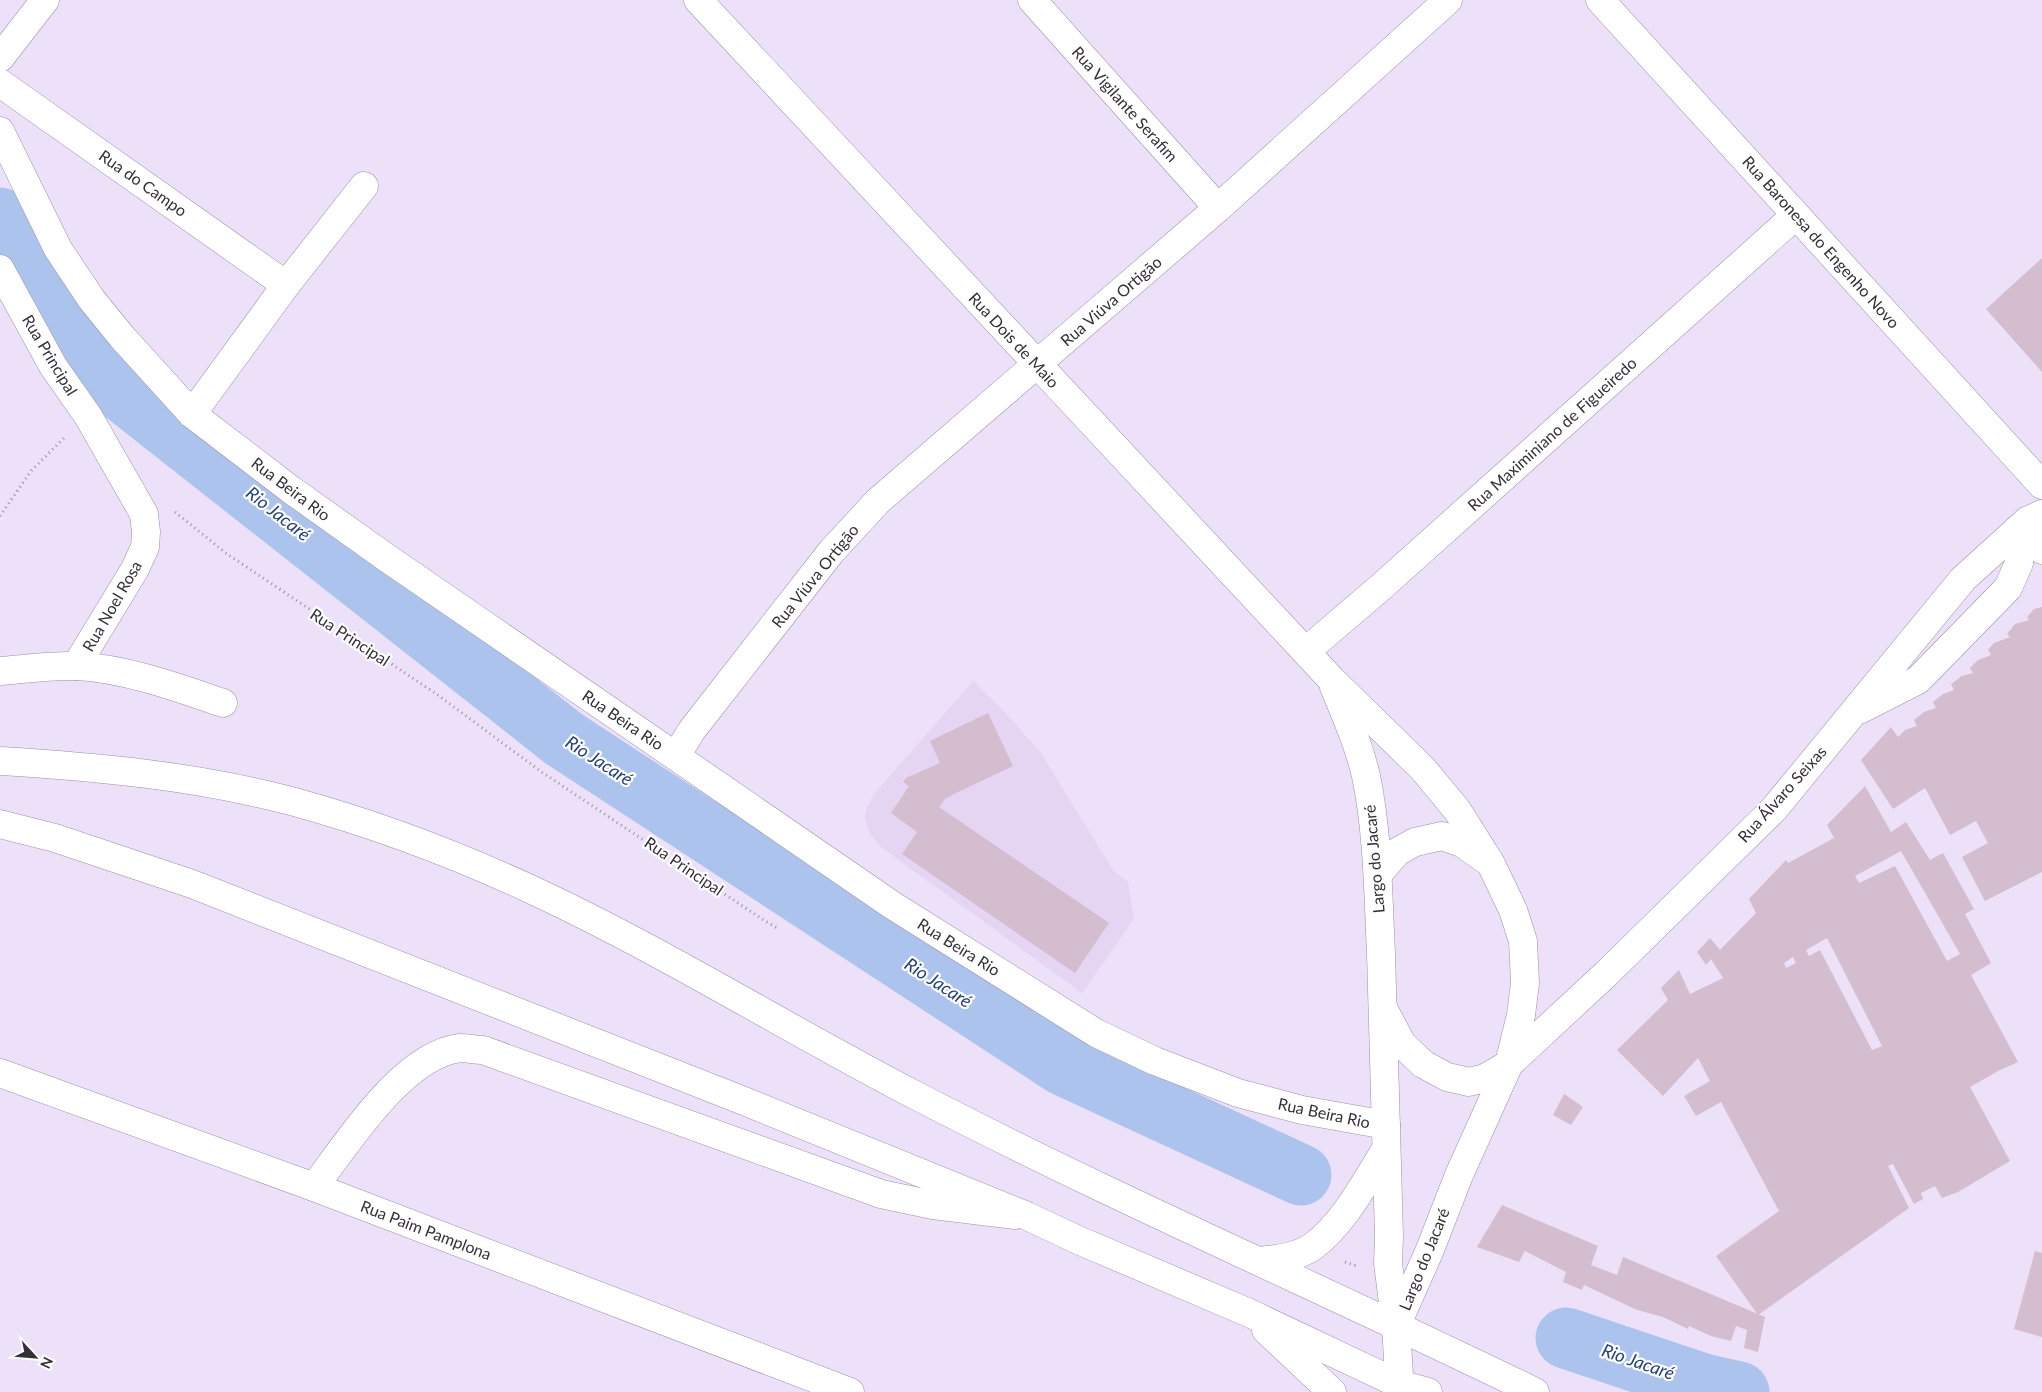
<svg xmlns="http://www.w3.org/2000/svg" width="2042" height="1392" font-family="Lato,sans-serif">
<rect width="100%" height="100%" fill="#ede1f9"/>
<path fill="#e5d5f3" d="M 973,681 L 1002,709 L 1041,753 L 1113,870 L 1128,882 L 1134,919 L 1082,993 L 882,848 L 870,834 L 865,820 L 866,810 L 874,794 Z"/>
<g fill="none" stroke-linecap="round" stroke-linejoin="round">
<g stroke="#acc4ed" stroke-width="61">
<path d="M 0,218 L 118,388 L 564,739 L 1063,1065 L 1301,1175"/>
<path d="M 1566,1338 L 1703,1384 L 1739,1392"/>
</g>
</g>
<g fill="#d3bdce" fill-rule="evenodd">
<path d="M 2042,258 L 2042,372 L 1986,309 Z"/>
<path d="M 2042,607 L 2042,872 L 1985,901 L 1962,857 L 1988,843 L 1976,821 L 1950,835 L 1925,788 L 1893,809 L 1861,760 L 1891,727 L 1898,737 L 1905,730 L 1917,726 L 1914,720 L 1924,712 L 1936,708 L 1933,702 L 1943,694 L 1954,690 L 1951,684 L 1962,676 L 1973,673 L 1970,668 L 1978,660 L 1991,655 L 1988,650 L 1994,643 L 2010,637 L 2007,634 L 2015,624 L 2029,620 L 2027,617 L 2034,609 Z"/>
<path d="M 988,713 L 1013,766 L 954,794 L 945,799 L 939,807 L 1109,923 L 1075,973 L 902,854 L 917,832 L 891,813 L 909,786 L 903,782 L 906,778 L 940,763 L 930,741 Z"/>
<path d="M 1865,786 L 1891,832 L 1906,822 L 1930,860 L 1943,853 L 1974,909 L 1965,914 L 1991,963 L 1971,975 L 2018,1062 L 2000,1070 L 1970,1087 L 2010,1161 L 1958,1192 L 1942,1198 L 1935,1186 L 1921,1193 L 1923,1199 L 1914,1204 L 1893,1164 L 1888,1166 L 1909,1208 L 1758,1315 L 1716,1256 L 1779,1211 L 1721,1102 L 1696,1116 L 1684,1096 L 1710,1081 L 1698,1058 L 1663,1096 L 1617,1050 L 1668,1000 L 1661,988 L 1679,970 L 1690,994 L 1723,978 L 1711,959 L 1706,965 L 1697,952 L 1710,938 L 1720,950 L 1756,913 L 1749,899 L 1786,860 L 1788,863 L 1834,838 L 1827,825 ZM 1901,851 L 1960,954 L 1947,961 L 1895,866 L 1859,883 L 1855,876 ZM 1827,938 L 1882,1046 L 1872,1050 L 1820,950 L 1809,956 L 1806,950 ZM 1793,957 L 1796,963 L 1786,968 L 1784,963 Z"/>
<path d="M 1564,1094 L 1583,1107 L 1571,1125 L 1553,1115 Z"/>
<path d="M 1502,1205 L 1598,1246 L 1591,1265 L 1617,1275 L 1623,1257 L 1765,1317 L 1758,1352 L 1744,1348 L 1747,1330 L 1736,1326 L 1731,1341 L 1711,1336 L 1689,1326 L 1688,1329 L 1663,1317 L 1637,1310 L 1584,1285 L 1582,1290 L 1563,1282 L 1566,1272 L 1525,1251 L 1519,1262 L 1477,1247 Z"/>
<path d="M 2035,1251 L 2042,1253 L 2042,1337 L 2014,1329 Z"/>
</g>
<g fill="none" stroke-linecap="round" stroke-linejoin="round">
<defs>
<g id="minor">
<path d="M 698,0 L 1331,679 L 1423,769 L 1457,810 L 1491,864 L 1513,910 L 1523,941 L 1525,983 L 1521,1015 L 1509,1064 L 1459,1175 L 1429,1252 L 1396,1326"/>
<path d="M 1032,0 L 1218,208"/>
<path d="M 1600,0 L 2042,485"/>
<path d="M 0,58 L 45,0"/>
<path d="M 0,83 L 286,285"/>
<path d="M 0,131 L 58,249 L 92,300 L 122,337 L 192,414 L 290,489 L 387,558 L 892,905 L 1096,1033 L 1155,1061 L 1238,1093 L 1302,1110 L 1386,1125"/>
<path d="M 0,269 L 53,366 L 88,416 L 144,514 L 146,532 L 145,547 L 135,569 L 76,666"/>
<path d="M 192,414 L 286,285 L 364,186"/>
<path d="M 2027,521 L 2042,550"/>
<path d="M 1306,651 L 1381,587 L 1796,215"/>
<path d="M 0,671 C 25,669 52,665 77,666 C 127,669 176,687 223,703"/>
<path d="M 1334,687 C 1346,716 1359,745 1366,776 C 1378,834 1378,894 1381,953 C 1384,1047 1386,1142 1389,1236 L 1388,1263 L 1396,1326"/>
<path d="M 1861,709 L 1918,680 L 2008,588 L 2019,563 L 2020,546 L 2017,530"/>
<path d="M 676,756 L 692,730 L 831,552 L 878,501 L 1218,208 L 1448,0"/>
<path d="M 1378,874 L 1397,852 L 1415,842 L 1442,836 L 1462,843 L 1486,860"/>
<path d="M 1383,1008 L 1402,1044 L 1423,1064 L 1447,1077 L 1469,1082 L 1485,1078 L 1509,1064 L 1606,974 L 1774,809 L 1963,579 L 2027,521 L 2042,514"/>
<path d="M 0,1073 L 314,1187 L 850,1392"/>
<path d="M 314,1187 C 347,1144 402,1055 460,1048 C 467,1048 476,1050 483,1050 L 881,1194 L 933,1205 L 1015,1215"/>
</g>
<g id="major">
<path d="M 0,761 C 98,767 196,776 291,801 C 372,823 452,853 528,888 C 660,949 784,1027 913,1094 C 1117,1200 1328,1291 1535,1392"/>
<path d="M 0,824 L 55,838 L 192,884 L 744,1101 L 1027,1216 L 1078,1240 L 1247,1312 L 1399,1384 L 1428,1392"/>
<path d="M 1260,1261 C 1277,1259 1297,1257 1312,1247 C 1343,1225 1366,1181 1386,1149"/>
<path d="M 1396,1326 L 1400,1392"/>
<path d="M 1266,1330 L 1332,1392"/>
</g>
</defs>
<use href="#minor" stroke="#9b90a6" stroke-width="29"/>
<use href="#major" stroke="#9b90a6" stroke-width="29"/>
<g stroke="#9990a1" stroke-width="3" stroke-dasharray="1 4" stroke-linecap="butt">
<path d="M 175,512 L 227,554 L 435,693 L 543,773 L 765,921 L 779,929"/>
<path d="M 0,516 L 31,471 L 64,438"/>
<path d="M 1345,1262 L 1357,1266"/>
</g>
<use href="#minor" stroke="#fff" stroke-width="28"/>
<use href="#major" stroke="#fff" stroke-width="28"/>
</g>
<g text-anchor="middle" stroke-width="4.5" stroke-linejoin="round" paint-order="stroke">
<g font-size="16" fill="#342f38" stroke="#fff">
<text transform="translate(1125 104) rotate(48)" y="6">Rua Vigilante Serafim</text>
<text transform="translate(143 183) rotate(35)" y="6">Rua do Campo</text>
<text transform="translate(1821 242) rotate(48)" y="6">Rua Baronesa do Engenho Novo</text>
<text transform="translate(1111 301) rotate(-41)" y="6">Rua Viúva Ortigão</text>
<text transform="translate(1014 340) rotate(47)" y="6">Rua Dois de Maio</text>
<text transform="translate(50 355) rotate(59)" y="6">Rua Principal</text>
<text transform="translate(1552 434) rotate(-42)" y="6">Rua Maximiniano de Figueiredo</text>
<text transform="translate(291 489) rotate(37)" y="6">Rua Beira Rio</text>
<text transform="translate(815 576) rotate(-51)" y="6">Rua Viúva Ortigão</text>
<text transform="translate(112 606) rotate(-60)" y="6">Rua Noel Rosa</text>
<text transform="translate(350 637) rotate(33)" y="6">Rua Principal</text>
<text transform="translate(623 720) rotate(34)" y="6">Rua Beira Rio</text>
<text transform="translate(1782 794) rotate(-48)" y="6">Rua Álvaro Seixas</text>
<text transform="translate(1374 859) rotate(-95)" y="6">Largo do Jacaré</text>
<text transform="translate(684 866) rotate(34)" y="6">Rua Principal</text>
<text transform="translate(959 947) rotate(32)" y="6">Rua Beira Rio</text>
<text transform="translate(1324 1113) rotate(12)" y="6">Rua Beira Rio</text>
<text transform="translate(426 1230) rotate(21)" y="6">Rua Paim Pamplona</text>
<text transform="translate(1424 1259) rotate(-68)" y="6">Largo do Jacaré</text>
</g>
<g font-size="18" font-style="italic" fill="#254275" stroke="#fff">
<text transform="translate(278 514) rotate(38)" y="6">Rio Jacaré</text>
<text transform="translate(599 761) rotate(33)" y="6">Rio Jacaré</text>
<text transform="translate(938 983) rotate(33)" y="6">Rio Jacaré</text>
<text transform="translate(1638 1362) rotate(19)" y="6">Rio Jacaré</text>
</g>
</g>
<g transform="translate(35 1357) rotate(116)" stroke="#ffffff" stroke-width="4" paint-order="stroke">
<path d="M0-4L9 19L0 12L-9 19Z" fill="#342f38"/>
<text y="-8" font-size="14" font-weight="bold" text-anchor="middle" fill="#342f38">N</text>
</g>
</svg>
